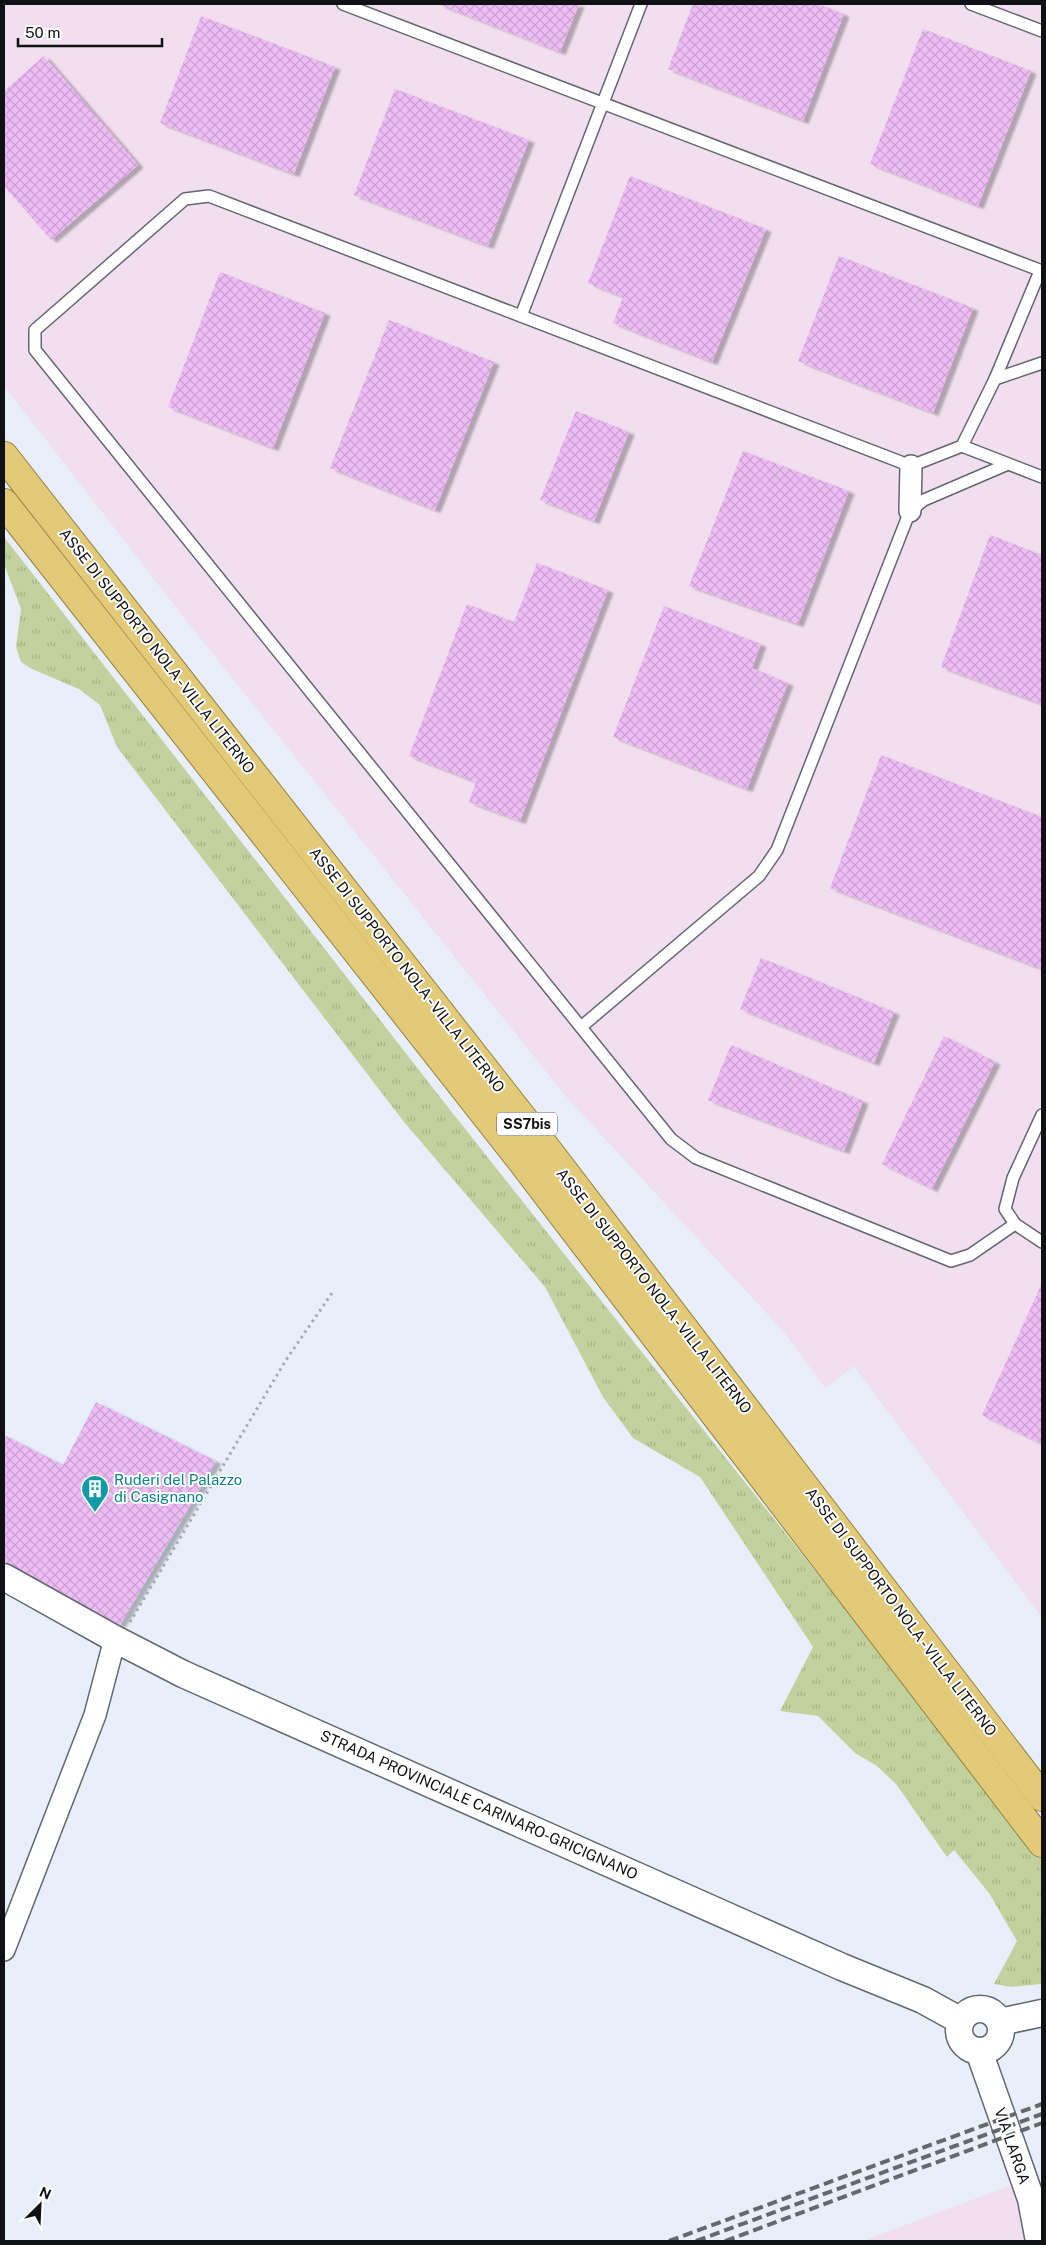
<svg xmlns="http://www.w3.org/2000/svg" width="1046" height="2245" font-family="'Public Sans',sans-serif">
<defs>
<pattern id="grass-tufts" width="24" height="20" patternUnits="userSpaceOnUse" patternTransform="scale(1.25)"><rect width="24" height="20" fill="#c2d29e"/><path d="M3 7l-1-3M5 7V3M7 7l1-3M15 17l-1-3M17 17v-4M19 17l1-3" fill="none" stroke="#a6b387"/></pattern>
<pattern id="building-cross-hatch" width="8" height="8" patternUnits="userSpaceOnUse" patternTransform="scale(1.25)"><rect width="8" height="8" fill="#eebdf6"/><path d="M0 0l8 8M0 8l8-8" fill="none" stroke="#cba1d2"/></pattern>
<filter id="shadow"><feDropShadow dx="5.5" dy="3" stdDeviation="1" flood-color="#0004"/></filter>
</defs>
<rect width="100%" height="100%" fill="#e9effa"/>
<g fill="#f1deee">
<path d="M 4,4 L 1042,4 L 1042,1618 L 854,1366 L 825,1388 L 784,1332 L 568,1099 L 185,619 L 4,386 Z"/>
<path d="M 1017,2183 L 1030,2241 L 863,2241 Z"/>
</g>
<path fill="url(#grass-tufts)" d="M 4,537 L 447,1106 L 1041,1856 L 1042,1984 L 1011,1987 L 994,1984 L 1017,1941 L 989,1893 L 954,1850 L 947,1857 L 896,1784 L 877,1766 L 855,1753 L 818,1716 L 780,1711 L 813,1647 L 700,1477 L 633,1438 L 603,1397 L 545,1287 L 404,1122 L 117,747 L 100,705 L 79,689 L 32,669 L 21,662 L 16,647 L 21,609 L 4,564 Z"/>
<g fill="url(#building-cross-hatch)" filter="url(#shadow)">
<path d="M 438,4 L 579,4 L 560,52 Z"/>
<path d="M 693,4 L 818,4 L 844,14 L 803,121 L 668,69 Z"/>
<path d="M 201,16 L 335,67 L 294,174 L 160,123 Z"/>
<path d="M 923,29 L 1031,71 L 978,206 L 870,164 Z"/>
<path d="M 44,56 L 138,165 L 51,240 L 4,186 L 4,91 Z"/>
<path d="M 395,89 L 529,140 L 488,246 L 354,195 Z"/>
<path d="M 630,176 L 766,229 L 712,362 L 613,323 L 623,297 L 588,283 Z"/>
<path d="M 839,256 L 973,308 L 933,413 L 798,361 Z"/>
<path d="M 220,272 L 325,313 L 273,448 L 168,407 Z"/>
<path d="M 389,320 L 494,362 L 435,510 L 330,468 Z"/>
<path d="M 576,411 L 629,432 L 594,521 L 540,500 Z"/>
<path d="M 743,451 L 849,491 L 798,624 L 689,586 Z"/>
<path d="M 990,535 L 1042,555 L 1042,704 L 941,667 Z"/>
<path d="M 537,563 L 608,590 L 520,821 L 469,802 L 476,782 L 409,756 L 467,604 L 514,622 Z"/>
<path d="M 664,606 L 761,644 L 752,668 L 788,683 L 747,789 L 613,737 Z"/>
<path d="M 881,755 L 1042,817 L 1042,969 L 830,888 Z"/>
<path d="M 761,958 L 894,1012 L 874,1063 L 740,1009 Z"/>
<path d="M 944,1036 L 995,1062 L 932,1189 L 882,1164 Z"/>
<path d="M 731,1045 L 863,1101 L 844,1151 L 708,1100 Z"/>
<path d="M 1042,1283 L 1042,1444 L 982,1415 Z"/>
<path d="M 96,1402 L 216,1461 L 120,1625 L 4,1561 L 4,1435 L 63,1465 Z"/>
</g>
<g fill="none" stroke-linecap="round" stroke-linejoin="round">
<defs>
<g id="service">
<path d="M 343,4 L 1042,271"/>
<path d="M 971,4 L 1042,31"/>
<path d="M 521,316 L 641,4"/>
<path d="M 995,379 L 1042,363"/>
<path d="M 962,446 L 1042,477"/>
<path d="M 581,1027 L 759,876 L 777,850 L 910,511 L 924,500 L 1008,464"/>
<path d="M 1042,1115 L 1013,1178 L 1005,1209 L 1015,1224 L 1042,1242"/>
<path d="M 1015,1224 L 970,1255 L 951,1261 L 696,1158 L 671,1139 L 35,350 L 35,330 L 185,199 L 209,196 L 911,466 L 962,446 L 995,379 L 1040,271"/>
</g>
<g id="minor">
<path d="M 910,511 L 911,466"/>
<path d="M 4,1950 L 95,1715 L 115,1639"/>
</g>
<g id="tertiary">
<path d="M 4,1577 L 115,1639 L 183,1674 L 842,1967 L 923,2000 L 961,2021"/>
<circle cx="980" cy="2030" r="21"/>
<path d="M 1000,2022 L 1042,2013"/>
<path d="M 979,2051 L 1031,2199 L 1039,2241"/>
</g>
<g id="trunk">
<path d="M 4,456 L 536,1135 L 1042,1797"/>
<path d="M 4,503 L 520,1159 L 1042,1843"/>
</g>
</defs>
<use href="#service" stroke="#626871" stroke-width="14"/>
<use href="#minor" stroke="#626871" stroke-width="24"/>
<use href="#tertiary" stroke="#626871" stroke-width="29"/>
<use href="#trunk" stroke="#94813f" stroke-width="30"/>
<path stroke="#a5aab3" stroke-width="3" stroke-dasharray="2.5 4" stroke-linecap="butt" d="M 130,1622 L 286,1360 L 334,1290"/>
<use href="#service" stroke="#fff" stroke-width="11"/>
<use href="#minor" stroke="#fff" stroke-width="21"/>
<use href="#tertiary" stroke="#fff" stroke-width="26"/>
<use href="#trunk" stroke="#e3ca78" stroke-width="28"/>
<g stroke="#65696f" stroke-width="4" stroke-dasharray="10 5" stroke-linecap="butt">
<path d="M 669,2241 L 1042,2104"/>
<path d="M 696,2241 L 1042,2114"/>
<path d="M 725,2241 L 1042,2123"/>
</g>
</g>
<defs>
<symbol id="building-pin" viewBox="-11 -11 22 30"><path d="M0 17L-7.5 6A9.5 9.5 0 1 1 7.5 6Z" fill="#0f9aa8" stroke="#fff"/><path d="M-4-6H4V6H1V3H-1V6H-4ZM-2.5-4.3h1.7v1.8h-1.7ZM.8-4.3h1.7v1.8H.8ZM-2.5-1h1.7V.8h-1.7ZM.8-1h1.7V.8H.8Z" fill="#fff"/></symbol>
</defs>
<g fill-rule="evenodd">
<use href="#building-pin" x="79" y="1473" width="32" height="43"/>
</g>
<g text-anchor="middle" stroke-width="4" stroke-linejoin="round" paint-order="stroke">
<rect fill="#fff" stroke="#57585b" stroke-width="1" x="497" y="1112.5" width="60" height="23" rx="4"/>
<g font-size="14" font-weight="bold" fill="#0f1115">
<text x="527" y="1129">SS7bis</text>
</g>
<g font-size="15" fill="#0f1115" stroke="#fff">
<text transform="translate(157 651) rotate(52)" y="5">ASSE DI SUPPORTO NOLA - VILLA LITERNO</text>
<text transform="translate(407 970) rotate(52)" y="5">ASSE DI SUPPORTO NOLA - VILLA LITERNO</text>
<text transform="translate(654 1291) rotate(52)" y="5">ASSE DI SUPPORTO NOLA - VILLA LITERNO</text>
<text transform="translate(901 1612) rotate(53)" y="5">ASSE DI SUPPORTO NOLA - VILLA LITERNO</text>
<text transform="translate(479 1805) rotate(24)" y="5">STRADA PROVINCIALE CARINARO-GRICIGNANO</text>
<text transform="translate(1012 2146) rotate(71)" y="5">VIA LARGA</text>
</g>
<g font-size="15" fill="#0d838f" stroke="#fff" text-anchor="start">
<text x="114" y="1485">Ruderi del Palazzo<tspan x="114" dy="17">di Casignano</tspan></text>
</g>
</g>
<rect width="1046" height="2245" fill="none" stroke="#0f1115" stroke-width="10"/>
<g transform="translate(40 2205) rotate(24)" stroke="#ffffff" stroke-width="4" paint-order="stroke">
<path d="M0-4L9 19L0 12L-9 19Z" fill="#0f1115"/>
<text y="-8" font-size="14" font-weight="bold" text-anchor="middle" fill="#0f1115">N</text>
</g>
<path d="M18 38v8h144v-8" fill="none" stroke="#0f1115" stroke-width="2.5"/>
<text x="25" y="38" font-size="15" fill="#0f1115" stroke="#ffffff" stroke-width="4" paint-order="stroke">50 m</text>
</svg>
